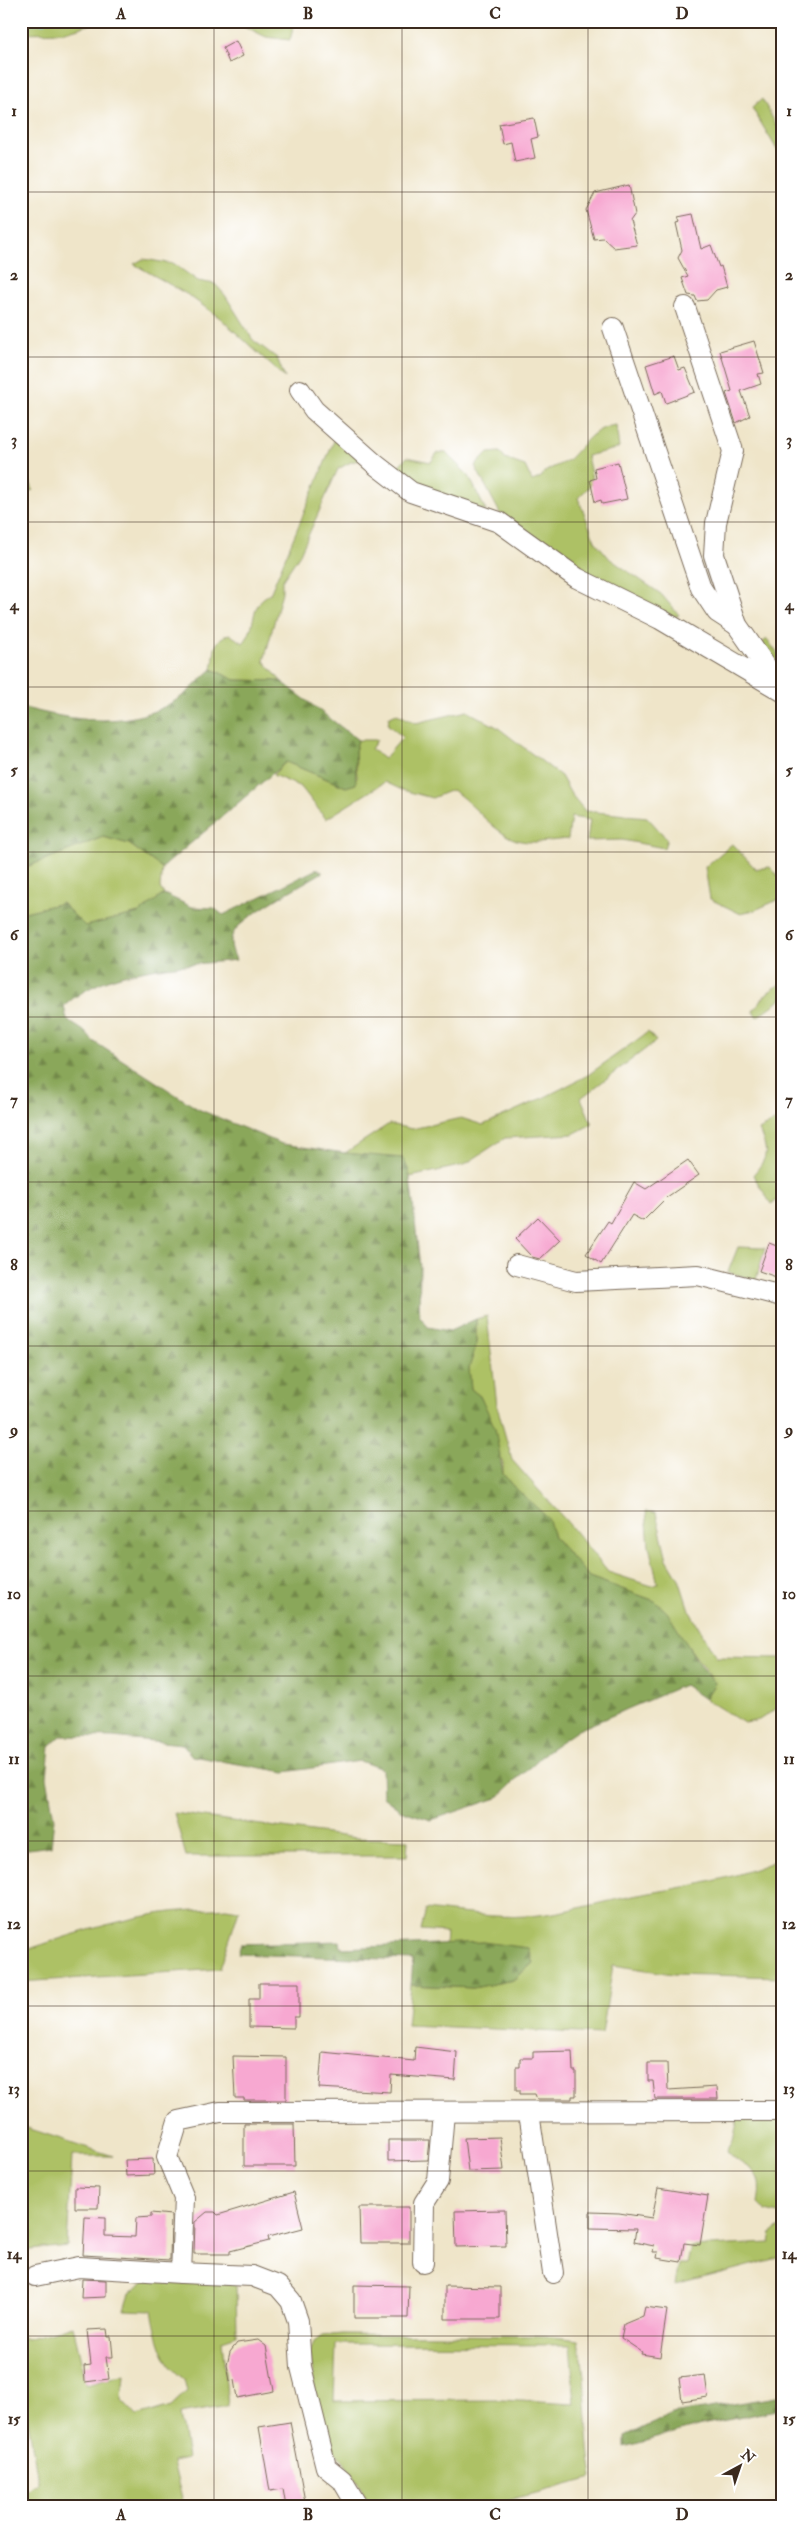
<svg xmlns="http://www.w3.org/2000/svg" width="803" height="2528" font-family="'IM FELL Double Pica',serif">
<defs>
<pattern id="forest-firs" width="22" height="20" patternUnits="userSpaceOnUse" patternTransform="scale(1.25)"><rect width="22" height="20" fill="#8aa75a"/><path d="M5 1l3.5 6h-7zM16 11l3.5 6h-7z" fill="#72884a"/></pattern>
</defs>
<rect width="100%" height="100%" fill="#fff"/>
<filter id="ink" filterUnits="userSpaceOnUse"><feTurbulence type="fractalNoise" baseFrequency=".02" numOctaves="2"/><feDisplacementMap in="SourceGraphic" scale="10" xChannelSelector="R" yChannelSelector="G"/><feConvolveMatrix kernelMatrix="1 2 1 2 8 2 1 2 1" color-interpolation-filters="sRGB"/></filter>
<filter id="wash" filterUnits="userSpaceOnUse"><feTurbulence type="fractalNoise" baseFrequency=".0096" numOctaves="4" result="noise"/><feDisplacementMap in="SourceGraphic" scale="20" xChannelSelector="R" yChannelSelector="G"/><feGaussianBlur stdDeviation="1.12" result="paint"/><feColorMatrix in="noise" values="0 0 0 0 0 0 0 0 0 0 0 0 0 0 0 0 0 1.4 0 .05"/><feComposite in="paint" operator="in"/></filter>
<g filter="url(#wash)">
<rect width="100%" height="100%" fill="#efe5c9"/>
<g fill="#adc165" stroke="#747642" fill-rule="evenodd">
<path d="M 21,21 L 102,21 L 65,32 L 21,33 Z"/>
<path d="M 240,21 L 295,21 L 290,40 L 266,37 L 242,25 Z"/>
<path d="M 762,99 L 782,135 L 782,158 L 752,108 Z"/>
<path d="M 143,259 L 174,264 L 198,281 L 215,284 L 225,295 L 253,340 L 277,358 L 285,378 L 220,318 L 188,295 L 134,264 Z"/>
<path d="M 616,425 L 619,448 L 587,456 L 593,483 L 578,498 L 595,541 L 610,559 L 661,594 L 679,615 L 675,617 L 590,577 L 501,515 L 475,466 L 488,453 L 500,452 L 505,459 L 525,466 L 532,481 L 540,478 C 546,467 559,467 569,459 C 585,444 592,428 616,425 Z"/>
<path d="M 336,436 L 362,459 L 351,462 L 338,469 L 300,554 L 282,581 L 282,592 L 264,661 L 281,681 L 235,680 L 212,669 C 216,653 211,641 229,634 L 243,643 C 258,627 248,604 270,594 Z"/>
<path d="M 445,452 L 469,476 L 486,511 L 428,494 L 395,469 L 407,457 L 431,462 L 437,453 Z"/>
<path d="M 21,458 L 33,490 L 21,494 Z"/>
<path d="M 767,639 L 782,660 L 782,674 L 761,644 Z"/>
<path d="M 467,711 L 497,727 L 561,776 L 571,794 L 585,811 L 647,817 L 667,839 L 664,848 L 622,840 L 587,841 L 590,820 L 571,817 L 568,839 C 553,840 535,844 521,841 C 496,837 474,803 452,790 L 432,798 L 402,790 L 385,782 L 326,819 L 301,787 L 273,775 L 286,762 L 346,787 L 357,777 L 355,751 L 358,740 L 377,740 L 371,749 L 384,759 L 403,737 L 388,725 L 389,717 L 397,714 L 416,723 Z"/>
<path d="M 103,837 L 129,844 L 162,868 L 160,888 L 164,894 L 139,913 L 85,926 L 62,903 L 21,913 L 21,869 Z"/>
<path d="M 732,844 L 756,869 L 770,867 L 781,879 L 782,898 L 755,910 L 739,913 L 710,899 L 705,867 Z"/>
<path d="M 782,983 L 782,999 L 757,1017 L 753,1011 L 767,993 Z"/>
<path d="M 648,1032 L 656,1041 L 581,1098 L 592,1124 L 573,1134 L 505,1138 L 464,1165 L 410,1177 L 409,1171 L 345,1153 L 389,1124 L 412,1129 L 461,1118 L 483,1125 L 545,1097 L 588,1075 Z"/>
<path d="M 782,1117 L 782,1197 L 771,1204 L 753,1175 C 769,1156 768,1152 759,1130 Z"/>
<path d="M 738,1247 L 765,1248 L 756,1280 L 728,1272 Z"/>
<path d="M 487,1316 L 497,1406 L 512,1460 L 569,1524 L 608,1572 L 651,1586 L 658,1584 L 649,1546 L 646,1511 L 656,1513 L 667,1559 L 679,1579 L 689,1610 L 716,1657 L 782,1658 L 782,1705 L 759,1720 L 744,1723 L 705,1699 L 715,1683 L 655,1601 L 589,1577 L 554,1537 L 547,1518 L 511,1484 L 503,1474 L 503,1464 L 481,1397 L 471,1389 L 469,1368 L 476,1346 L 476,1319 Z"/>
<path d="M 174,1813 L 356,1838 L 408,1840 L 407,1856 L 186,1856 Z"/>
<path d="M 782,1858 L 782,1977 L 673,1974 L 613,1965 L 602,2034 L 407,2025 L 411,1985 L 473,1988 L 513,1980 L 533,1963 L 483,1942 L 445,1945 L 446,1932 L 421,1930 L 426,1909 C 460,1913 495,1918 529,1916 C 566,1913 601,1902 638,1895 C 690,1886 733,1880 782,1858 Z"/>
<path d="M 226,1908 L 239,1910 L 220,1969 L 21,1982 L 21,1952 C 66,1936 110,1922 157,1914 C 179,1910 203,1910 226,1908 Z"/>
<path d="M 782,2117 L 782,2215 L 766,2211 L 758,2203 C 765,2165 746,2172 727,2151 L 733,2141 L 738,2118 Z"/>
<path d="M 21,2126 L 113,2156 L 72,2156 L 67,2246 L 21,2251 Z"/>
<path d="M 782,2226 L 782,2257 L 675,2285 L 679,2264 L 687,2264 L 691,2247 L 770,2243 L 772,2232 Z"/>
<path d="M 148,2279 L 229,2283 L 236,2285 L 237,2335 L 222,2340 L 228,2406 L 180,2414 L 187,2459 L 173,2462 L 184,2507 L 27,2507 L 26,2491 L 37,2483 L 37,2475 L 21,2378 L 21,2336 L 27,2339 L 73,2326 L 87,2385 L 124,2374 L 122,2400 L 137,2416 L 171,2406 L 187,2391 L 184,2379 C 162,2364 157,2336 152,2311 L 124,2310 L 129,2294 Z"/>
<path d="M 342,2334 L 545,2336 L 579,2340 C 588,2386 585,2433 593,2478 L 483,2507 L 371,2507 L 354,2475 L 330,2447 L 317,2404 L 310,2352 L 314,2342 L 322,2336 ZM 336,2344 L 570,2345 L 575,2404 L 502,2400 L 334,2401 Z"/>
</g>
<g fill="url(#forest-firs)" stroke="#62683c">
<path d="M 212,669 L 235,680 L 281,681 L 358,740 L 355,751 L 356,784 L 346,787 L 286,762 L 162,868 L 129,844 L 103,837 L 21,869 L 21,707 C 74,721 132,731 181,697 C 192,689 202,678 212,669 Z"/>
<path d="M 317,869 L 323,872 C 305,883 240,917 233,934 C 228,942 233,952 236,960 C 178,967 109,965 64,1006 L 67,1020 L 84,1031 L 93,1041 L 198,1109 L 282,1144 L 345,1153 L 403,1158 L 409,1171 L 413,1203 L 420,1267 L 419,1315 L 428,1327 L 450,1331 L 476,1319 L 476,1346 L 469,1368 L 471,1389 L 481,1397 L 495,1428 L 503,1474 L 511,1484 L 548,1518 L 554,1537 L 589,1577 L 655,1601 L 667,1612 L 701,1667 L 715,1683 L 705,1699 L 684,1685 L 578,1730 L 547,1751 L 497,1798 L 431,1820 L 400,1810 L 383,1797 L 382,1769 L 360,1761 L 285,1772 L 192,1756 L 182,1744 L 113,1737 L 61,1736 L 50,1746 L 47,1777 L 54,1819 L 51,1846 L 21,1850 L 21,913 L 62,903 L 85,926 L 139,913 L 164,894 L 192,907 L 214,908 L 223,915 Z"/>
<path d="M 340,1941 L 341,1948 L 483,1942 L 528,1948 L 533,1963 L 513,1980 L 473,1988 L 411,1985 L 413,1960 L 238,1954 L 241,1944 Z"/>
<path d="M 782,2396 L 782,2409 L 701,2425 L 625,2447 L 625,2437 L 672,2414 Z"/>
</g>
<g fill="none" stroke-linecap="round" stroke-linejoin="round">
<path stroke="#66c1e3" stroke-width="5.5" d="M 21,22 L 44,21"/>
</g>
<g id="blocks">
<g fill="#f7a8d1">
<path d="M 236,41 L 243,56 L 229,63 L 223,48 Z"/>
<path d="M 534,118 L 538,137 L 531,139 L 535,158 L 515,162 L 511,142 L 503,144 L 499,124 Z"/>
<path d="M 629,185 L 635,214 L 630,221 L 637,245 L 614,248 L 603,238 L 594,239 L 586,210 L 595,193 Z"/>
<path d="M 693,214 L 701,249 L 711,245 L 719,267 L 721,266 L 727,287 L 716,290 L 707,300 L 697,301 L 695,296 L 688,295 L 682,278 L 688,276 L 678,258 L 682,250 L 676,223 L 680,222 L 678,217 Z"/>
<path d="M 754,341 L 764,373 L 758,374 L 761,384 L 741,391 L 750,416 L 736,423 L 726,393 L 732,391 L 720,351 Z"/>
<path d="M 674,356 L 679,370 L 685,368 L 695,392 L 666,403 L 662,391 L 655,394 L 646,365 Z"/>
<path d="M 618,462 L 627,499 L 602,504 L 601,500 L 595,502 L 590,480 L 596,478 L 594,468 Z"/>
<path d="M 688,1160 L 699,1175 L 667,1197 L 643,1221 L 632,1215 L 601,1264 L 586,1254 L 608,1221 L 611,1223 L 634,1182 L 646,1189 Z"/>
<path d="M 538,1217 L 560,1240 L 540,1259 L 532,1257 L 515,1239 Z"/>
<path d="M 769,1243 L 782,1248 L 782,1279 L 759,1271 Z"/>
<path d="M 259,1983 L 299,1983 L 299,2017 L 294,2017 L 294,2028 L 249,2027 L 249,1999 L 259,1999 Z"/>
<path d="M 415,2047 L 457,2052 L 455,2080 L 391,2075 L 390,2092 L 319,2088 L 322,2052 L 414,2061 Z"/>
<path d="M 572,2051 L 573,2071 L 576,2071 L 576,2096 L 572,2096 L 572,2099 L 537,2099 L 535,2094 L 520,2094 L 520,2090 L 516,2090 L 516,2067 L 520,2067 L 520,2058 L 533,2058 L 533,2052 Z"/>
<path d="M 233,2056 L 286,2057 L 286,2100 L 244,2100 L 244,2098 L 235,2098 Z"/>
<path d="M 648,2063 L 667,2063 L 668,2090 L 717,2087 L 718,2099 L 655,2099 L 653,2081 L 648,2081 Z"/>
<path d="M 244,2124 L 294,2124 L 295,2166 L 244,2166 Z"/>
<path d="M 500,2137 L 504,2170 L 468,2171 L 464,2138 Z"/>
<path d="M 388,2140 L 430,2140 L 428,2160 L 388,2161 Z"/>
<path d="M 153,2159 L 154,2175 L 126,2176 L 125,2160 Z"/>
<path d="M 75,2187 L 99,2188 L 98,2208 L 75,2208 Z"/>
<path d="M 658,2188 L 708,2196 L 700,2245 L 684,2243 L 681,2262 L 657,2258 L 658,2252 L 653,2252 L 654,2246 L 634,2242 L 636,2229 L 590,2228 L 590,2212 L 619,2213 L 652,2218 Z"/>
<path d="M 294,2192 L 303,2228 L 268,2237 L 269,2241 L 230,2251 L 230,2254 L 194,2254 L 195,2222 L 207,2212 L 215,2212 L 218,2215 Z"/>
<path d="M 359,2207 L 409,2207 L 409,2243 L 360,2243 Z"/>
<path d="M 505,2210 L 506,2246 L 456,2247 L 455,2211 Z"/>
<path d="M 151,2213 L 171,2215 L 170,2260 L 83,2255 L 85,2217 L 105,2218 L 105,2236 L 135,2237 L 136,2218 L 151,2217 Z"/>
<path d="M 82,2279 L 106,2280 L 106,2297 L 81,2298 Z"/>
<path d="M 354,2285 L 409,2286 L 408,2318 L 354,2318 Z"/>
<path d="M 445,2286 L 500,2287 L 500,2319 L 445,2319 Z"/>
<path d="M 645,2307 L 667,2310 L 660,2357 L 641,2354 L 642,2352 L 621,2338 L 624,2324 L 643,2316 Z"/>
<path d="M 107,2329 L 108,2336 L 111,2336 L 113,2357 L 106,2357 L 109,2379 L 85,2382 L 84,2366 L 91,2365 L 87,2330 Z"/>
<path d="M 258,2340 L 266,2346 L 274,2391 L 237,2398 L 234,2380 L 230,2381 L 227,2365 L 230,2352 L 237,2343 Z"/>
<path d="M 705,2375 L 708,2397 L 682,2401 L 679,2378 Z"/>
<path d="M 290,2422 L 297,2458 L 306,2507 L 286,2507 L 283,2489 L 270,2491 L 259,2427 Z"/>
</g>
</g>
</g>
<g filter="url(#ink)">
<use href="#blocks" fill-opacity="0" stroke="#7a6b5a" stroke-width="1"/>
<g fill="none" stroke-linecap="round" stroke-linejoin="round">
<defs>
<g id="minor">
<path d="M 685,307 L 733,451 L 716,523 L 714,555 L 737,625 L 781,688"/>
<path d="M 613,328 L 701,588 L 717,612 L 737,625"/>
<path d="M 300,390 L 314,410 L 376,465 L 411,492 L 499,522 L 577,578 L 660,619 L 782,691"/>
<path d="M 517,1265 L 576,1281 L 698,1275 L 782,1296"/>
<path d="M 529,2113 L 553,2273"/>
<path d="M 423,2262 L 424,2203 L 438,2181 L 444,2113"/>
<path d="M 35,2276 L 79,2267 L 181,2273"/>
<path d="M 358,2507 L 342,2480 L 326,2467 L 301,2367 L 298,2321 L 291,2301 L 278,2286 L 252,2276 L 181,2273 L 184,2198 L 167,2157 L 178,2121 L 220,2112 L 782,2111"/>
</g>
</defs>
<use href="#minor" stroke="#7a6b5a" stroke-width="22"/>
<use href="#minor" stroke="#fff" stroke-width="20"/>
</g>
</g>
<path fill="none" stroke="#3b2a1e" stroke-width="1" stroke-opacity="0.55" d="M 214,21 L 214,2507M 402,21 L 402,2507M 588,21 L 588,2507M 21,192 L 782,192M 21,357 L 782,357M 21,522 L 782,522M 21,687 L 782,687M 21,852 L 782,852M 21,1017 L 782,1017M 21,1182 L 782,1182M 21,1346 L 782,1346M 21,1511 L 782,1511M 21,1676 L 782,1676M 21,1841 L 782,1841M 21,2006 L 782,2006M 21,2171 L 782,2171M 21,2336 L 782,2336"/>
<rect width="803" height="2528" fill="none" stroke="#fff" stroke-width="55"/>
<g transform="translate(740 2466) rotate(40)" stroke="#ffffff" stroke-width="4" paint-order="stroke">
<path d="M0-4L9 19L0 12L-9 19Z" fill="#3b2a1e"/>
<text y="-8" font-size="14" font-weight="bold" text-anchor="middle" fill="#3b2a1e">N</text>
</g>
<rect x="28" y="28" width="748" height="2472" fill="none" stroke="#3b2a1e" stroke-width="2"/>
<g font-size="16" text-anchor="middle" font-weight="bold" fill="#3b2a1e">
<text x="121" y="19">A</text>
<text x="308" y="19">B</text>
<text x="495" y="19">C</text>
<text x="682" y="19">D</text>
<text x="14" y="116">1</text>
<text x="789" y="116">1</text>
<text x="14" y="280">2</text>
<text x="789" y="280">2</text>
<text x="14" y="445">3</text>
<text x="789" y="445">3</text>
<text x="14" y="610">4</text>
<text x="789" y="610">4</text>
<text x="14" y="775">5</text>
<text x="789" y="775">5</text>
<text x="14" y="940">6</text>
<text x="789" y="940">6</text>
<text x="14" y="1105">7</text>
<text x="789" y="1105">7</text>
<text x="14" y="1270">8</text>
<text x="789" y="1270">8</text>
<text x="14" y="1435">9</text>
<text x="789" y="1435">9</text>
<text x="14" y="1599">10</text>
<text x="789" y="1599">10</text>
<text x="14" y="1764">11</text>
<text x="789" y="1764">11</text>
<text x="14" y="1929">12</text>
<text x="789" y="1929">12</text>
<text x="14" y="2094">13</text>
<text x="789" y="2094">13</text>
<text x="14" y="2259">14</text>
<text x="789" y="2259">14</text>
<text x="14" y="2424">15</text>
<text x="789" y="2424">15</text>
<text x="121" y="2520">A</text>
<text x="308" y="2520">B</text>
<text x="495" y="2520">C</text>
<text x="682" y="2520">D</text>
</g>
</svg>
